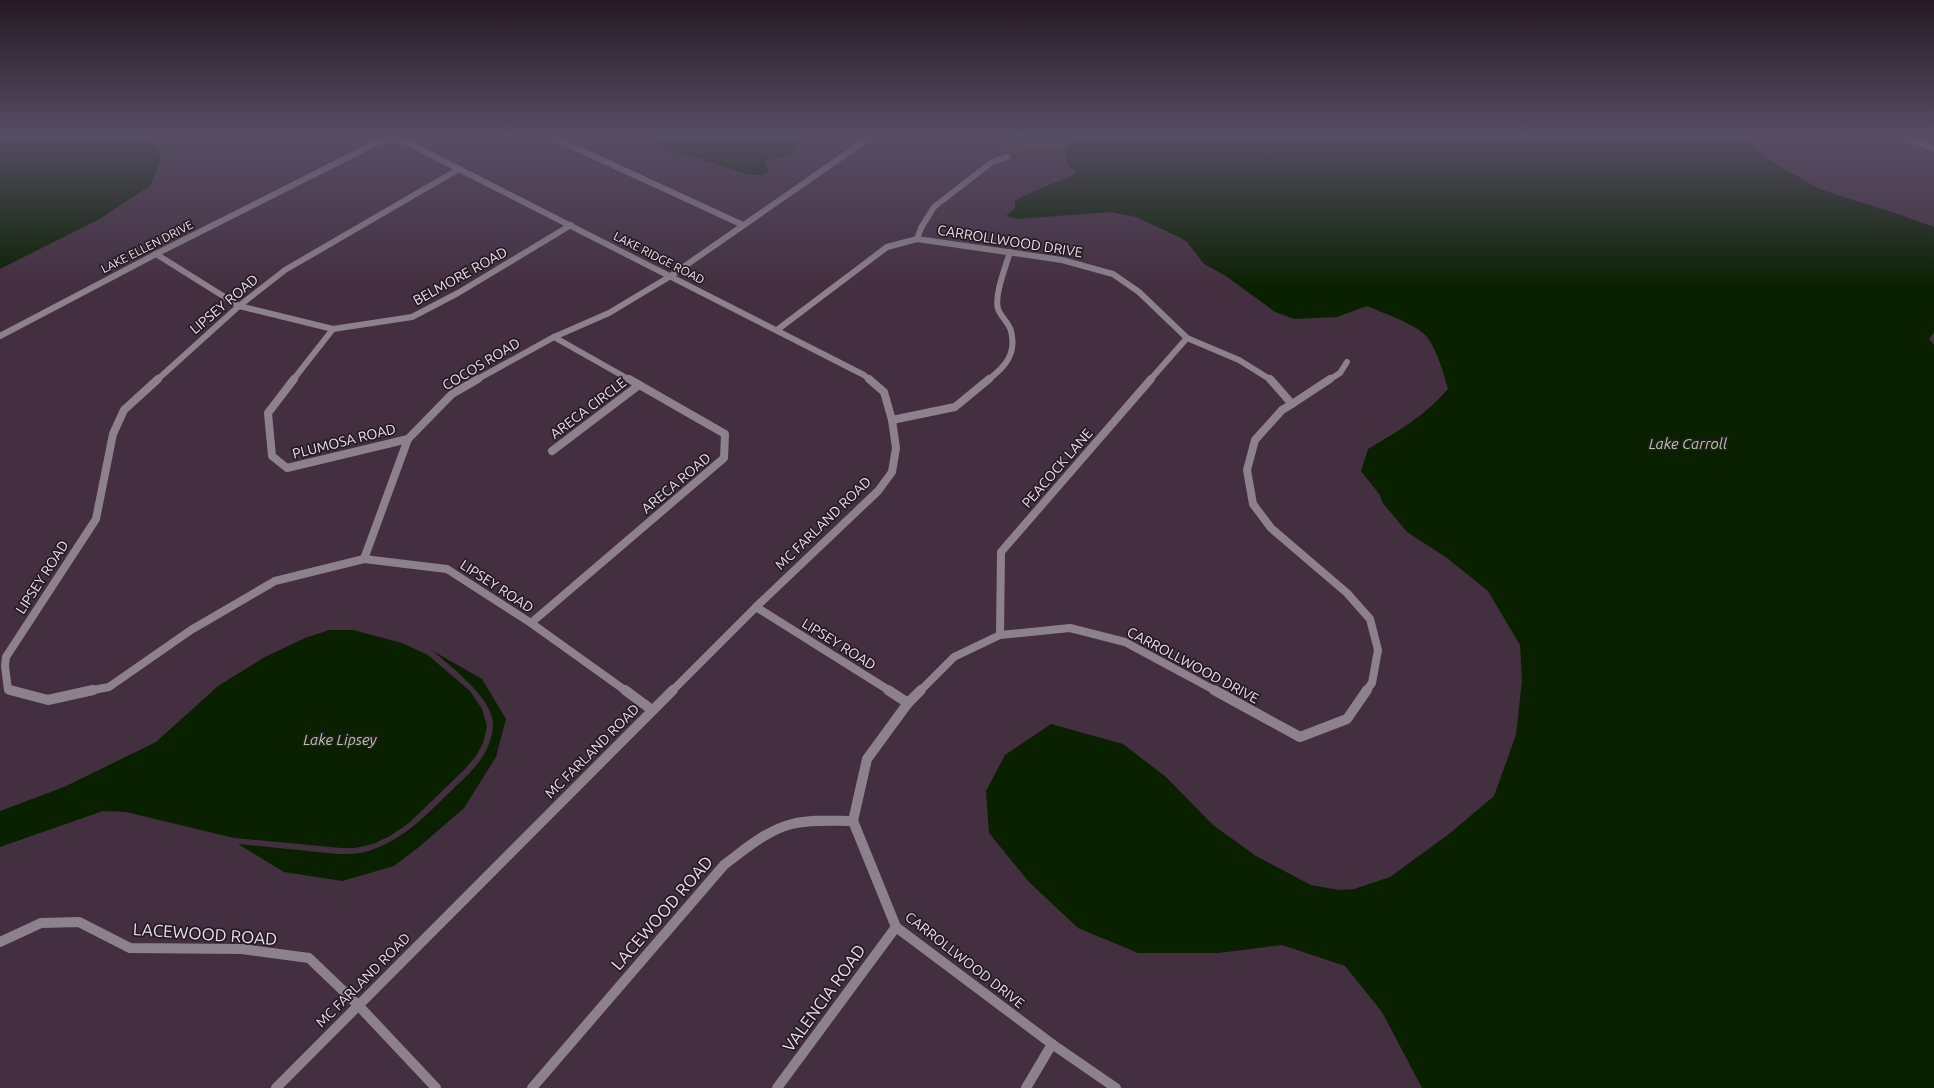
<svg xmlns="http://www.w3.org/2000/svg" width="1934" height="1088" font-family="Ubuntu,sans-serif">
<rect width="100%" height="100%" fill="#442f40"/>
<path fill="#3c532e" d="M 985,136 L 1060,136 L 1067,147 L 1006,151 L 1001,145 Z"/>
<g fill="#0a2100">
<path d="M 0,136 L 155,136 L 161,158 L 151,185 L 100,219 L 0,269 Z"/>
<path d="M 640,136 L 801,136 L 806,139 L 790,155 L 764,161 L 769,170 L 763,175 L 749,175 L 692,156 L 672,153 Z"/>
<path d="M 1060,136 L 1747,136 L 1764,157 L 1819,189 L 1895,213 L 1934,227 L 1934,332 L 1929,339 L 1934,345 L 1934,1088 L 1422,1088 L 1382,1012 L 1345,966 L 1282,945 L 1219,953 L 1138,953 L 1078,928 L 1029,882 L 989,833 L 986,791 L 1005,755 L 1051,724 L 1123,744 L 1166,777 L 1213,825 L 1256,856 L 1311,885 L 1339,890 L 1354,889 L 1390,877 L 1449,834 L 1494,796 L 1516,735 L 1522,680 L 1520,645 L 1488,591 L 1447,558 L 1407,532 L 1382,502 L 1380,495 L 1361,471 L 1368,449 C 1397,432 1426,415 1448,389 C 1443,372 1438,352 1427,337 C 1418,325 1381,312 1367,306 L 1337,317 L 1294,319 L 1275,312 L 1226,276 L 1204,264 L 1187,242 L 1181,238 L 1136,217 L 1110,212 L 1017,219 L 1006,216 L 1015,208 L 1015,201 C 1034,189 1057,184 1077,172 L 1067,164 L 1066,149 L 1068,148 Z"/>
<path d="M 329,630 L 353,630 L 402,643 L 428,655 L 470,691 L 482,709 L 487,726 L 483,743 L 476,756 L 465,769 L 409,823 L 390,836 L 373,844 L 355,848 L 341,848 L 234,838 L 126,812 L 103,811 L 0,847 L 0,811 L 64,787 L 156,742 L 218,686 L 265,657 L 305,638 Z"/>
<path d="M 433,651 L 482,679 L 506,719 L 496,757 L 464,808 L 419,847 L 394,866 L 342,881 L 284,872 L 238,844 L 338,854 C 351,854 362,854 374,849 C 405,838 427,814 449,793 C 460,782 472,772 481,759 C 487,751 493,736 493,725 C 494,699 451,667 433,651 Z"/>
</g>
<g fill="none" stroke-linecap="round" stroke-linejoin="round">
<g stroke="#8d828b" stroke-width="6">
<path d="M 394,136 L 864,375 L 870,380"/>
<path d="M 550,136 L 743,225"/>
<path d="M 1901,136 L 1934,149"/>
<path d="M 917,239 L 921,228 L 934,207 L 992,162 L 1007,157"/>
<path d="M 156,254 L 239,306 L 333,329 L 412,317 L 458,293 L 571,225"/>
<path d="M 777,330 L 887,247 L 917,239 L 1062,260 L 1113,274 L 1139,292 L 1187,338 L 1239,360 L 1271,380"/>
<path d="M 554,337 L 630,380"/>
<path d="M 157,380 L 239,306 L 285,270 L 459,169"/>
<path d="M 293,380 L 333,329"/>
<path d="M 476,380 L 554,337 L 609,313 L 669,277 L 872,136"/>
<path d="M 988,380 C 1005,367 1017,354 1011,331 C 1009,323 1001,317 998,309 C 994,295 1006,266 1010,252"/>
<path d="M 1150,380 L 1187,338"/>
<path d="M 1329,380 L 1340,373 L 1347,362"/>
</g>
<g stroke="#8d828b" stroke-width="8">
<path d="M 294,379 L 268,413 L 272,456 L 287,468 L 408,439"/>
<path d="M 1270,379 L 1292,404 L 1282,410 L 1255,440 L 1247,470 L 1253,504 L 1271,528 L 1347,593 L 1370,619 L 1378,650 L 1372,683 L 1366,691"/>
<path d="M 1292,404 L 1330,379"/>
<path d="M 892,420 L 955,407 L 989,379"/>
<path d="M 552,451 L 639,385"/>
<path d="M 364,559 L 408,439 L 452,394 L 478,379"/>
<path d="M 756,607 L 890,691"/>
<path d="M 531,623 L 724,458 L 725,434 L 629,379"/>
<path d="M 1000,635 L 1001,552 L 1151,379"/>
<path d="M 14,691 L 8,690 L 5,666 L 6,657 L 96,519 L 113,434 L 124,410 L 158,379"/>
<path d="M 88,691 L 109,687 L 191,630 L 275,581 L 364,559 L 447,569 L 531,623 L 626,691"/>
<path d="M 672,691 L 756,607 L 878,491 L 892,472 L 896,448 L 892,420 L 884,392 L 869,379"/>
<path d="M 920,691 L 954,657 L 1000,635 L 1070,628 L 1125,642 L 1216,691"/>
</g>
<g stroke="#8d828b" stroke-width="10">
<path d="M 10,690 L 48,700 L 93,690"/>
<path d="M 625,690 L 652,710"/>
<path d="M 888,690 L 908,703"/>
<path d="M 921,690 L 908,703 L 867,759 L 853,821 L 896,927 L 1052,1044 L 1116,1088"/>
<path d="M 1214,690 L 1300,737 L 1347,719 L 1367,690"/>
<path d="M 0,942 L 41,923 L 79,922 L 130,948 L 242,949 L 309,958 L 358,1005 L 436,1088"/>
<path d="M 276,1088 L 673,690"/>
<path d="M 532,1088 L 724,865 C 744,850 767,830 792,824 C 812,819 833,821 853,821"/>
<path d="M 777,1088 L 896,927"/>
<path d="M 1026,1088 L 1052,1044"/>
</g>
<path stroke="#8d828b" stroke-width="6" d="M 0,336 L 156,254 L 390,136"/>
</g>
<linearGradient id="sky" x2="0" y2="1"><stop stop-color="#251a23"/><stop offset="0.47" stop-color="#564d64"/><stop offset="1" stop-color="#564d64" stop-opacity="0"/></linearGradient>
<rect width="1934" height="288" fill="url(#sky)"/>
<g text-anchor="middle" stroke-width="3.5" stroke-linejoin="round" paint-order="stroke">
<g font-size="12" fill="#eee0eb" stroke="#251b23">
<text transform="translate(147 247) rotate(-27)" y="4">LAKE ELLEN DRIVE</text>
<text transform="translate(659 258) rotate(27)" y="4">LAKE RIDGE ROAD</text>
</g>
<g font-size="14" fill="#eee0eb" stroke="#251b23">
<text transform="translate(1010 241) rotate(9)" y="5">CARROLLWOOD DRIVE</text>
<text transform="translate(460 276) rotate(-29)" y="5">BELMORE ROAD</text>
<text transform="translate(224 304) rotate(-40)" y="5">LIPSEY ROAD</text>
<text transform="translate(481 364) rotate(-31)" y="5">COCOS ROAD</text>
<text transform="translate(588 408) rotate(-37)" y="5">ARECA CIRCLE</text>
<text transform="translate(344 441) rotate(-14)" y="5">PLUMOSA ROAD</text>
<text transform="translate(1057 468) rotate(-49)" y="5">PEACOCK LANE</text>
<text transform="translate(676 483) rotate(-40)" y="5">ARECA ROAD</text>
<text transform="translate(823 523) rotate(-44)" y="5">MC FARLAND ROAD</text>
<text transform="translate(42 577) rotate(-57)" y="5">LIPSEY ROAD</text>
<text transform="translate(497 586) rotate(33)" y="5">LIPSEY ROAD</text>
<text transform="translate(839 644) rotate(32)" y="5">LIPSEY ROAD</text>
<text transform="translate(1193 665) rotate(28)" y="5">CARROLLWOOD DRIVE</text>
<text transform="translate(592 751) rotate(-45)" y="5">MC FARLAND ROAD</text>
<text transform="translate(965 960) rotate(38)" y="5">CARROLLWOOD DRIVE</text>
<text transform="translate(363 980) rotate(-45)" y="5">MC FARLAND ROAD</text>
</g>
<g font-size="15" font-style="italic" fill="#a6d18e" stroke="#251b23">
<text x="1688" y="449">Lake Carroll</text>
<text x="340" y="745">Lake Lipsey</text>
</g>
<g font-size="17" fill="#eee0eb" stroke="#251b23">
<text transform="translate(662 913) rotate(-49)" y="6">LACEWOOD ROAD</text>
<text transform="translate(205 934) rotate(4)" y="6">LACEWOOD ROAD</text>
<text transform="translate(824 998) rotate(-54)" y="6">VALENCIA ROAD</text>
</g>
</g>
</svg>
